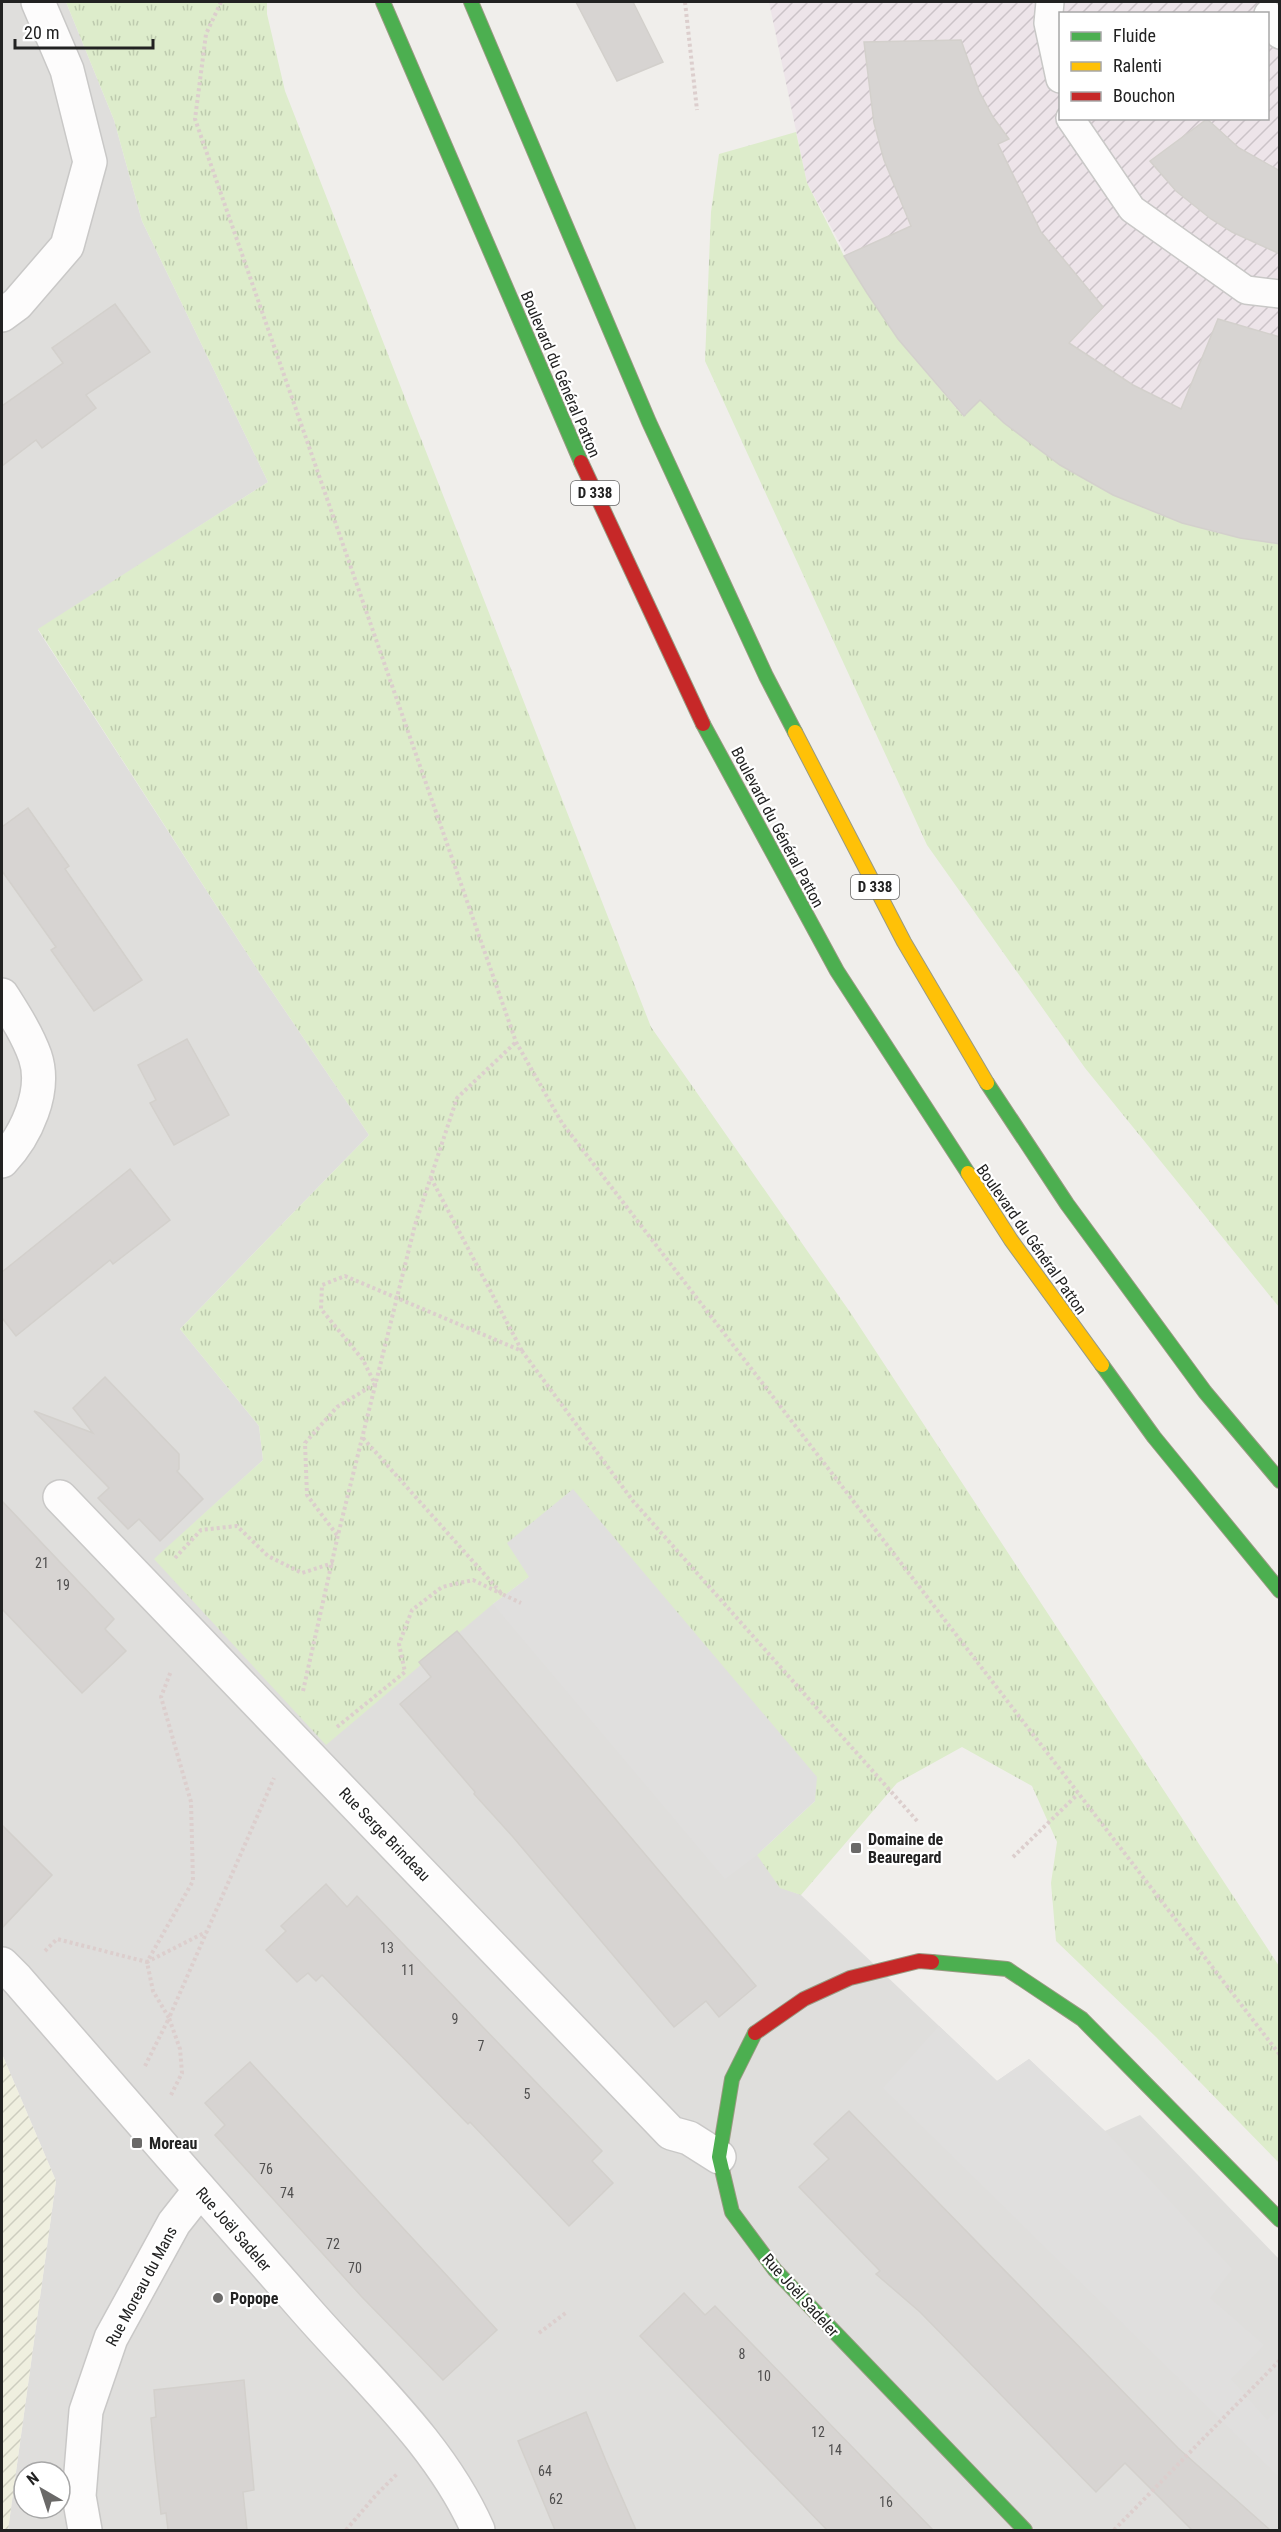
<svg xmlns="http://www.w3.org/2000/svg" width="1281" height="2532" font-family="'Roboto Condensed',sans-serif">
<defs>
<pattern id="industrial-furrows" width="10" height="10" patternUnits="userSpaceOnUse" patternTransform="scale(1.5)"><rect width="10" height="10" fill="#ede4e9"/><path d="M-1 1l2-2M0 10L10 0M9 11l2-2" fill="none" stroke="#cbc3c8"/></pattern>
<pattern id="farmland-furrows" width="10" height="10" patternUnits="userSpaceOnUse" patternTransform="scale(1.5)"><rect width="10" height="10" fill="#efefdf"/><path d="M-1 1l2-2M0 10L10 0M9 11l2-2" fill="none" stroke="#cdcdbf"/></pattern>
<pattern id="grass-tufts" width="24" height="20" patternUnits="userSpaceOnUse" patternTransform="scale(1.5)"><rect width="24" height="20" fill="#ddeccb"/><path d="M3 7l-1-3M5 7V3M7 7l1-3M15 17l-1-3M17 17v-4M19 17l1-3" fill="none" stroke="#bdcaae"/></pattern>
</defs>
<rect width="100%" height="100%" fill="#f0eeeb"/>
<path fill="#dfdedc" fill-rule="evenodd" d="M 2,2 L 66,2 L 114,120 L 142,221 L 268,482 L 38,630 L 261,975 L 369,1135 L 180,1329 L 259,1426 L 263,1460 L 155,1559 L 493,1604 L 529,1577 L 573,1489 L 780,1887 L 801,1895 L 997,2081 L 1029,2059 L 1105,2131 L 1140,2115 L 1279,2259 L 1279,2530 L 8,2530 L 56,2181 L 2,2054 ZM 24,2472 L 60,2472 L 60,2508 L 24,2508 Z"/>
<path fill="url(#industrial-furrows)" fill-rule="evenodd" d="M 769,2 L 1279,2 L 1279,544 L 1211,532 L 1158,515 L 1093,485 L 1060,465 L 1004,423 L 962,415 L 898,339 L 867,293 L 807,183 ZM 1060,14 L 1268,14 L 1268,118 L 1060,118 Z"/>
<path fill="url(#farmland-furrows)" d="M 2,2054 L 56,2181 L 8,2530 L 2,2530 Z"/>
<g fill="url(#grass-tufts)">
<path d="M 66,2 L 267,2 L 267,14 L 285,91 L 651,1027 L 852,1315 L 1279,1966 L 1279,2163 L 1156,2037 L 1056,1941 L 1051,1883 L 1057,1842 L 1032,1786 L 962,1747 L 897,1783 L 801,1895 L 780,1888 L 757,1855 L 815,1801 L 529,1577 L 493,1604 L 326,1745 L 154,1559 L 263,1460 L 259,1426 L 180,1329 L 369,1135 L 261,975 L 38,629 L 268,482 L 142,221 L 114,120 Z"/>
<path d="M 796,132 L 807,183 L 844,256 L 898,339 L 962,415 L 964,416 L 980,400 C 1067,482 1161,527 1279,544 L 1279,1307 L 1085,1068 L 927,845 L 705,361 L 711,212 L 719,154 Z"/>
</g>
<g fill="#e0dfde">
<path d="M 573,1489 L 817,1777 L 815,1801 L 757,1855 L 725,1879 L 493,1604 L 529,1577 L 507,1543 Z"/>
<path d="M 939,2026 L 997,2081 L 1029,2059 L 1105,2131 L 1232,2269 L 1210,2298 L 1264,2345 L 1231,2379 L 1267,2420 L 1279,2409 L 1279,2477 L 883,2088 Z"/>
</g>
<g fill="#d7d4d2" stroke="#d3d0cc" stroke-width="1.5">
<path d="M 576,2 L 633,2 L 663,62 L 617,81 Z"/>
<path d="M 961,40 L 979,91 L 993,117 L 1009,139 L 998,144 L 1041,232 L 1103,307 L 1069,343 L 1133,385 L 1181,409 L 1218,319 L 1280,337 L 1280,544 L 1240,538 L 1182,523 L 1113,495 L 1060,465 L 1004,423 L 980,400 L 964,416 L 898,339 L 867,293 L 844,256 L 911,226 L 884,160 L 874,123 L 864,42 Z"/>
<path d="M 1207,119 L 1239,148 L 1280,171 L 1280,254 L 1232,232 L 1211,219 L 1176,191 L 1150,161 Z"/>
<path d="M 115,304 L 150,352 L 86,395 L 96,408 L 42,448 L 36,440 L 2,466 L 2,406 L 63,363 L 52,348 Z"/>
<path d="M 28,808 L 69,866 L 65,869 L 142,980 L 94,1011 L 51,950 L 56,947 L 2,871 L 2,827 Z"/>
<path d="M 187,1039 L 229,1115 L 174,1145 L 150,1103 L 156,1100 L 138,1065 Z"/>
<path d="M 130,1169 L 170,1220 L 113,1264 L 110,1260 L 16,1336 L 2,1318 L 2,1272 Z"/>
<path d="M 105,1377 L 179,1454 L 179,1469 L 177,1471 L 203,1499 L 160,1541 L 139,1519 L 128,1529 L 98,1498 L 109,1488 L 34,1411 L 93,1433 L 73,1408 Z"/>
<path d="M 2,1501 L 114,1619 L 105,1629 L 126,1651 L 82,1693 L 2,1609 Z"/>
<path d="M 457,1631 L 756,1986 L 719,2017 L 706,2001 L 674,2027 L 513,1837 L 474,1794 L 475,1792 L 400,1704 L 431,1677 L 419,1662 Z"/>
<path d="M 2,1825 L 52,1875 L 2,1928 Z"/>
<path d="M 326,1884 L 347,1907 L 357,1896 L 602,2151 L 592,2161 L 613,2183 L 569,2226 L 470,2122 L 468,2124 L 322,1975 L 316,1981 L 308,1973 L 297,1982 L 266,1950 L 286,1931 L 281,1926 Z"/>
<path d="M 250,2062 L 497,2330 L 443,2380 L 362,2297 L 215,2135 L 225,2125 L 205,2103 Z"/>
<path d="M 849,2111 L 1178,2448 L 1270,2530 L 1192,2530 L 1125,2463 L 1096,2492 L 920,2312 L 876,2274 L 880,2271 L 799,2187 L 829,2159 L 814,2144 Z"/>
<path d="M 684,2293 L 705,2315 L 715,2306 L 933,2530 L 827,2530 L 640,2336 Z"/>
<path d="M 244,2380 L 254,2490 L 243,2492 L 247,2530 L 168,2530 L 166,2513 L 161,2514 L 155,2461 L 151,2418 L 156,2417 L 154,2390 Z"/>
<path d="M 586,2412 L 606,2461 L 636,2530 L 555,2530 L 518,2441 Z"/>
</g>
<g fill="none" stroke-linecap="round" stroke-linejoin="round">
<defs>
<g id="lane">
<path d="M 1050,2 L 1048,23 L 1060,79"/>
<path d="M 1268,14 L 1280,35"/>
<path d="M 1070,118 L 1132,209 L 1246,290 L 1280,294"/>
</g>
<g id="street">
<path d="M 2,315 L 17,304 L 67,246 L 90,162 L 67,70 L 38,2"/>
<path d="M 2,995 C 14,1014 27,1034 35,1056 C 47,1091 26,1136 2,1161"/>
<path d="M 60,1497 L 671,2133 L 689,2138 L 719,2157"/>
<path d="M 2,1964 L 17,1979 C 113,2090 209,2200 306,2310 C 367,2380 440,2444 478,2530"/>
<path d="M 85,2530 L 79,2496 L 86,2411 L 111,2338 L 174,2223 L 200,2190"/>
</g>
<g id="fast">
<path d="M 383,2 L 581,462"/>
<path d="M 471,2 L 649,422 L 766,676 L 795,732"/>
<path d="M 703,724 L 837,971 L 968,1173"/>
<path d="M 987,1083 L 1067,1204 L 1205,1392 L 1280,1481"/>
<path d="M 1102,1365 L 1154,1437 L 1280,1591"/>
<path d="M 932,1962 L 1007,1969 L 1082,2019 L 1280,2220"/>
<path d="M 755,2033 L 732,2079 L 719,2157 L 732,2212 L 775,2270 L 1025,2530"/>
</g>
<g id="slow">
<path d="M 795,732 L 904,942 L 987,1083"/>
<path d="M 968,1173 L 1011,1240 L 1102,1365"/>
</g>
<g id="jam">
<path d="M 581,462 L 703,724"/>
<path d="M 755,2033 L 804,1999 L 850,1978 L 919,1961 L 932,1962"/>
</g>
</defs>
<use href="#lane" stroke="#c9c8c7" stroke-width="30"/>
<use href="#street" stroke="#c9c8c7" stroke-width="36"/>
<use href="#fast" stroke="#999a82" stroke-width="16"/>
<use href="#slow" stroke="#999a82" stroke-width="16"/>
<use href="#jam" stroke="#999a82" stroke-width="16"/>
<g stroke="#dccecd" stroke-width="4" stroke-dasharray="3 3" stroke-linecap="butt">
<path d="M 221,2 L 206,34 L 195,119 L 516,1042 L 562,1123 L 1280,2055"/>
<path d="M 685,2 L 697,110"/>
<path d="M 431,1178 L 522,1351"/>
<path d="M 363,1438 L 502,1594 L 521,1603"/>
<path d="M 337,1535 L 307,1495 L 305,1443 L 337,1407 L 375,1384 L 363,1360 L 321,1309 L 322,1285 L 345,1276 L 522,1351 L 633,1501 L 918,1822"/>
<path d="M 175,1558 L 201,1530 L 237,1526 L 268,1556 L 302,1573 L 333,1563"/>
<path d="M 303,1691 L 338,1535 L 415,1225 L 457,1098 L 516,1042"/>
<path d="M 337,1727 L 405,1672 L 399,1644 L 412,1610 L 442,1587 L 473,1580 L 502,1594"/>
<path d="M 1013,1857 L 1078,1794"/>
<path d="M 45,1951 L 57,1939 L 147,1962 L 193,1881 L 191,1802 L 161,1697 L 171,1671"/>
<path d="M 145,2066 L 169,2018 L 153,1991 L 147,1962 L 206,1932"/>
<path d="M 171,2095 L 182,2073 L 180,2049 L 169,2018 L 274,1778"/>
<path d="M 539,2333 L 567,2312"/>
<path d="M 346,2530 L 376,2495 L 397,2474"/>
<path d="M 1114,2530 L 1280,2360"/>
</g>
<use href="#lane" stroke="#fdfcfc" stroke-width="27"/>
<use href="#street" stroke="#fdfcfc" stroke-width="33"/>
<use href="#fast" stroke="#4caf50" stroke-width="14"/>
<use href="#slow" stroke="#ffc107" stroke-width="14"/>
<use href="#jam" stroke="#c62828" stroke-width="14"/>
</g>
<g fill="#6a6968" stroke="#fff" stroke-width="2">
<rect x="850" y="1842" width="12" height="12" rx="3"/>
<rect x="131" y="2137" width="12" height="12" rx="3"/>
<circle cx="218" cy="2298" r="6"/>
</g>
<g text-anchor="middle" stroke-width="4.5" stroke-linejoin="round" paint-order="stroke">
<g font-size="14" fill="#4f4e4e">
<text x="42" y="1568">21</text>
<text x="63" y="1590">19</text>
<text x="387" y="1953">13</text>
<text x="408" y="1975">11</text>
<text x="455" y="2024">9</text>
<text x="481" y="2051">7</text>
<text x="527" y="2099">5</text>
<text x="266" y="2174">76</text>
<text x="287" y="2198">74</text>
<text x="333" y="2249">72</text>
<text x="355" y="2273">70</text>
<text x="742" y="2359">8</text>
<text x="764" y="2381">10</text>
<text x="818" y="2437">12</text>
<text x="835" y="2455">14</text>
<text x="545" y="2476">64</text>
<text x="556" y="2504">62</text>
<text x="886" y="2507">16</text>
</g>
<g fill="#fff" stroke="#646464" stroke-width="1.5">
<rect x="571" y="481" width="48" height="24" rx="4.5"/>
<rect x="851" y="875" width="48" height="24" rx="4.5"/>
</g>
<g font-size="15" font-weight="bold" fill="#222">
<text x="595" y="498">D 338</text>
<text x="875" y="892">D 338</text>
</g>
<g font-size="16" fill="#222" stroke="#fff">
<text transform="translate(561 374) rotate(67)" y="6">Boulevard du Général Patton</text>
<text transform="translate(778 827) rotate(62)" y="6">Boulevard du Général Patton</text>
<text transform="translate(1032 1239) rotate(55)" y="6">Boulevard du Général Patton</text>
<text transform="translate(385 1834) rotate(46)" y="6">Rue Serge Brindeau</text>
<text transform="translate(234 2229) rotate(49)" y="6">Rue Joël Sadeler</text>
<text transform="translate(141 2286) rotate(-62)" y="6">Rue Moreau du Mans</text>
<text transform="translate(801 2295) rotate(48)" y="6">Rue Joël Sadeler</text>
</g>
<g font-size="16" font-weight="bold" fill="#222" stroke="#fff" text-anchor="start">
<text x="868" y="1845">Domaine de<tspan x="868" dy="18">Beauregard</tspan></text>
<text x="149" y="2149">Moreau</text>
<text x="230" y="2304">Popope</text>
</g>
</g>
<rect width="1281" height="2532" fill="none" stroke="#222222" stroke-width="6"/>
<rect x="1059" y="12" width="210" height="108" fill="#ffffff" stroke="#a7a7a7" stroke-width="1.5"/>
<rect x="1071" y="32" width="30" height="9" fill="#4caf50" stroke="#a7a7a7" stroke-width="1.5"/>
<text x="1113" y="42" font-size="18" fill="#222222">Fluide</text>
<rect x="1071" y="62" width="30" height="9" fill="#ffc107" stroke="#a7a7a7" stroke-width="1.5"/>
<text x="1113" y="72" font-size="18" fill="#222222">Ralenti</text>
<rect x="1071" y="92" width="30" height="9" fill="#c62828" stroke="#a7a7a7" stroke-width="1.5"/>
<text x="1113" y="102" font-size="18" fill="#222222">Bouchon</text>
<g transform="translate(42 2490) rotate(321)"><circle r="28" fill="#ffffff" stroke="#a7a7a7" stroke-width="1.5"/>
<path d="M0-4.5L10 22L0 15L-10 22Z" fill="#6a6968"/>
<text y="-9" font-size="16" font-weight="bold" text-anchor="middle" fill="#222222">N</text>
</g>
<path d="M15 39v9h138v-9" fill="none" stroke="#222222" stroke-width="3"/>
<text x="24" y="39" font-size="18" fill="#222222" stroke="#ffffff" stroke-width="4.5" paint-order="stroke">20 m</text>
</svg>
